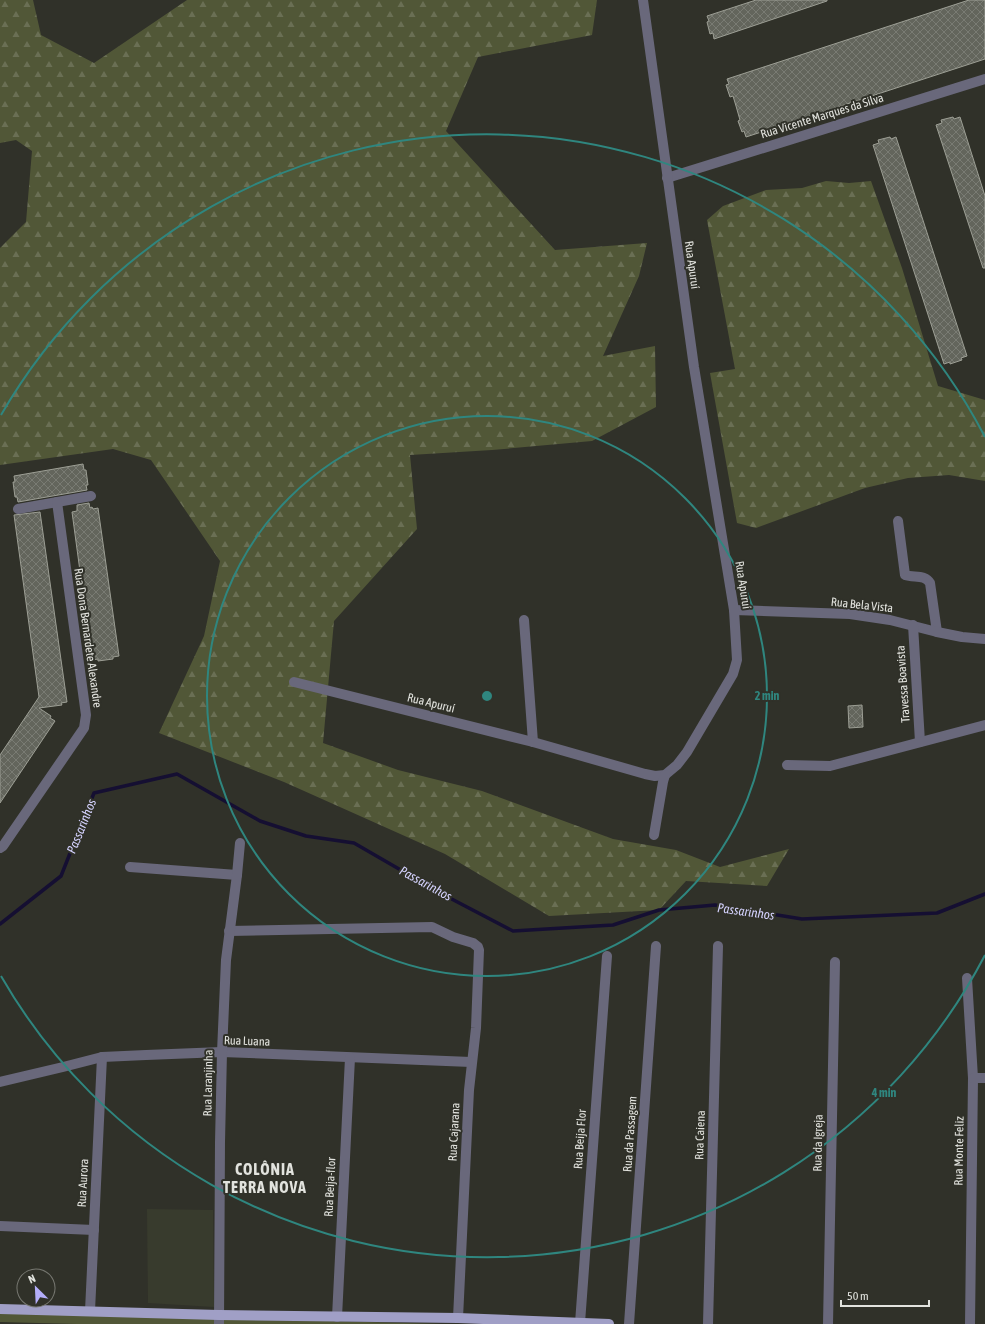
<svg xmlns="http://www.w3.org/2000/svg" width="985" height="1324" font-family="'Asap Condensed',sans-serif">
<defs>
<pattern id="forest-firs" width="22" height="20" patternUnits="userSpaceOnUse"><rect width="22" height="20" fill="#515737"/><path d="M5 1l3.5 6h-7zM16 11l3.5 6h-7z" fill="#6a6f54"/></pattern>
<pattern id="building-cross-hatch" width="8" height="8" patternUnits="userSpaceOnUse"><rect width="8" height="8" fill="#63655c"/><path d="M0 0l8 8M0 8l8-8" fill="none" stroke="#797b73"/></pattern>
</defs>
<rect width="100%" height="100%" fill="#303129"/>
<path fill="#383b2d" d="M 147,1209 L 213,1210 L 214,1307 L 148,1303 Z"/>
<path fill="#515737" d="M 0,1312 L 442,1324 L 76,1324 L 0,1322 Z"/>
<g fill="url(#forest-firs)">
<path d="M 0,0 L 33,0 L 41,35 L 94,63 L 187,0 L 597,0 L 592,35 L 478,57 L 446,131 L 555,250 L 647,243 L 639,276 L 603,356 L 655,346 L 656,407 L 592,441 L 492,450 L 410,455 L 417,529 L 334,621 L 323,743 L 398,770 L 482,791 L 613,839 L 676,850 L 720,867 L 789,849 L 767,886 L 686,881 L 659,910 L 549,916 L 445,854 L 284,782 L 159,733 L 204,636 L 220,561 L 151,460 L 113,449 L 0,465 L 0,248 L 26,222 L 32,151 L 16,140 L 0,143 Z"/>
<path d="M 826,181 L 849,183 L 871,181 L 902,268 L 938,386 L 985,400 L 985,481 L 949,475 L 908,478 L 865,488 L 756,528 L 737,523 L 710,373 L 735,369 L 707,220 L 723,206 L 766,190 L 802,188 Z"/>
</g>
<g fill="none" stroke-linecap="round" stroke-linejoin="round">
<path stroke="#150f32" stroke-width="3.5" d="M 0,924 L 61,876 L 94,793 L 177,774 L 260,821 L 306,836 L 354,843 L 444,895 L 513,931 L 613,925 L 659,910 L 715,905 L 802,919 L 937,913 L 985,894"/>
</g>
<g fill="url(#building-cross-hatch)" stroke="#9d9f95">
<path d="M 756,0 L 827,0 L 827,1 L 714,39 L 713,33 L 710,34 L 707,22 L 709,21 L 707,16 Z"/>
<path d="M 969,0 L 985,0 L 985,59 L 746,137 L 744,131 L 742,132 L 738,121 L 740,120 L 736,106 L 733,96 L 730,97 L 726,85 L 729,84 L 727,79 Z"/>
<path d="M 953,117 L 954,119 L 960,117 L 985,196 L 985,268 L 983,268 L 936,125 L 942,123 L 941,120 Z"/>
<path d="M 890,137 L 891,139 L 896,137 L 967,356 L 961,358 L 962,360 L 950,364 L 950,362 L 944,364 L 873,145 L 879,143 L 878,140 Z"/>
<path d="M 83,464 L 84,470 L 86,470 L 88,485 L 86,485 L 87,490 L 18,502 L 17,497 L 15,497 L 13,482 L 15,482 L 14,476 Z"/>
<path d="M 89,503 L 90,508 L 92,507 L 93,509 L 98,508 L 119,656 L 113,657 L 113,659 L 98,661 L 98,659 L 92,660 L 72,512 L 77,511 L 77,505 Z"/>
<path d="M 40,512 L 67,702 L 61,703 L 62,705 L 39,708 L 51,716 L 50,718 L 55,721 L 0,803 L 0,755 L 39,697 L 14,515 Z"/>
<path d="M 862,705 L 863,727 L 849,728 L 848,706 Z"/>
</g>
<g fill="none" stroke-linecap="round" stroke-linejoin="round">
<g stroke="#69687b" stroke-width="10">
<path d="M 667,178 L 985,79"/>
<path d="M 18,509 L 91,496"/>
<path d="M 898,521 L 905,575 C 914,578 925,574 930,583 L 937,632"/>
<path d="M 734,610 L 850,614 L 890,620 L 937,632 L 962,637 L 985,639"/>
<path d="M 524,620 L 533,742"/>
<path d="M 913,625 L 920,742"/>
<path d="M 294,682 L 533,742 L 645,774 L 655,776 L 665,775 L 677,765 L 687,752 L 733,674 L 737,660 L 734,610 L 694,367 L 643,0"/>
<path d="M 787,765 L 830,766 L 985,725"/>
<path d="M 654,835 L 663,782 L 665,775"/>
<path d="M 0,848 L 3,846 L 84,728 L 86,715 L 57,502"/>
<path d="M 130,867 L 237,875"/>
<path d="M 229,931 L 432,927 L 453,937 L 473,943 L 478,947 L 479,950 L 476,1028 L 469,1090 L 458,1318"/>
<path d="M 967,978 L 973,1078 L 970,1324"/>
<path d="M 973,1078 L 985,1078"/>
<path d="M 0,1082 L 63,1067 L 102,1057 L 146,1055 L 222,1052 L 471,1062"/>
<path d="M 0,1226 L 94,1230"/>
<path d="M 90,1311 L 102,1057"/>
<path d="M 337,1317 L 350,1058"/>
<path d="M 580,1323 L 607,956"/>
<path d="M 219,1324 L 220,1142 L 222,1052 L 226,960 L 237,875 L 240,843"/>
<path d="M 629,1324 L 656,946"/>
<path d="M 708,1324 L 718,946"/>
<path d="M 828,1324 L 835,962"/>
</g>
<path stroke="#a09fc6" stroke-width="10" d="M 0,1309 L 219,1315 L 458,1318 L 609,1324"/>
</g>
<g fill="none" stroke="#2f867f" stroke-width="2">
<circle cx="487" cy="696" r="280"/>
<path d="M985 955A561 561 0 0 1 1 976M1 415A561 561 0 0 1 985 437"/>
</g>
<g text-anchor="middle" stroke-width="4" stroke-linejoin="round" paint-order="stroke">
<g font-size="12" fill="#e2e3de" stroke="#303129">
<text transform="translate(822 116) rotate(-17)" y="4">Rua Vicente Marques da Silva</text>
<text transform="translate(692 265) rotate(82)" y="4">Rua Apuruí</text>
<text transform="translate(743 585) rotate(81)" y="4">Rua Apuruí</text>
<text transform="translate(862 605) rotate(6)" y="4">Rua Bela Vista</text>
<text transform="translate(88 638) rotate(82)" y="4">Rua Dona Bernardete Alexandre</text>
<text transform="translate(903 684) rotate(-94)" y="4">Travessa Boavista</text>
<text transform="translate(431 703) rotate(14)" y="4">Rua Apuruí</text>
<text transform="translate(247 1041) rotate(2)" y="4">Rua Luana</text>
<text transform="translate(208 1083) rotate(-89)" y="4">Rua Laranjinha</text>
<text transform="translate(454 1132) rotate(-87)" y="4">Rua Cajarana</text>
<text transform="translate(630 1134) rotate(-86)" y="4">Rua da Passagem</text>
<text transform="translate(700 1135) rotate(-88)" y="4">Rua Caiena</text>
<text transform="translate(580 1139) rotate(-86)" y="4">Rua Beija Flor</text>
<text transform="translate(818 1143) rotate(-89)" y="4">Rua da Igreja</text>
<text transform="translate(959 1151) rotate(-89)" y="4">Rua Monte Feliz</text>
<text transform="translate(83 1183) rotate(-87)" y="4">Rua Aurora</text>
<text transform="translate(330 1187) rotate(-87)" y="4">Rua Beija-flor</text>
</g>
<g font-size="13" font-style="italic" fill="#d4d2fd" stroke="#303129">
<text transform="translate(81 826) rotate(-68)" y="5">Passarinhos</text>
<text transform="translate(426 883) rotate(29)" y="5">Passarinhos</text>
<text transform="translate(746 911) rotate(8)" y="5">Passarinhos</text>
</g>
<g font-size="16" font-weight="bold" letter-spacing="1" fill="#e2e3de" stroke="#303129">
<text x="265" y="1175">COLÔNIA<tspan x="265" dy="18">TERRA NOVA</tspan></text>
</g>
</g>
<circle cx="487" cy="696" r="6" fill="#2f867f" stroke="#303129" stroke-width="2"/>
<g font-size="12" text-anchor="middle" font-weight="bold" fill="#2f867f" stroke="#303129" stroke-width="4" stroke-linejoin="round" paint-order="stroke">
<text x="767" y="700">2 min</text>
<text x="884" y="1097">4 min</text>
</g>
<g transform="translate(36 1288) rotate(336)"><circle r="19" fill="#303129" stroke="#777871"/>
<path d="M0-3L7 15L0 10L-7 15Z" fill="#b3adf9"/>
<text y="-6" font-size="11" font-weight="bold" text-anchor="middle" fill="#e2e3de">N</text>
</g>
<path d="M841 1300v6h88v-6" fill="none" stroke="#e2e3de" stroke-width="2"/>
<text x="847" y="1300" font-size="12" fill="#e2e3de" stroke="#303129" stroke-width="3" paint-order="stroke">50 m</text>
</svg>
